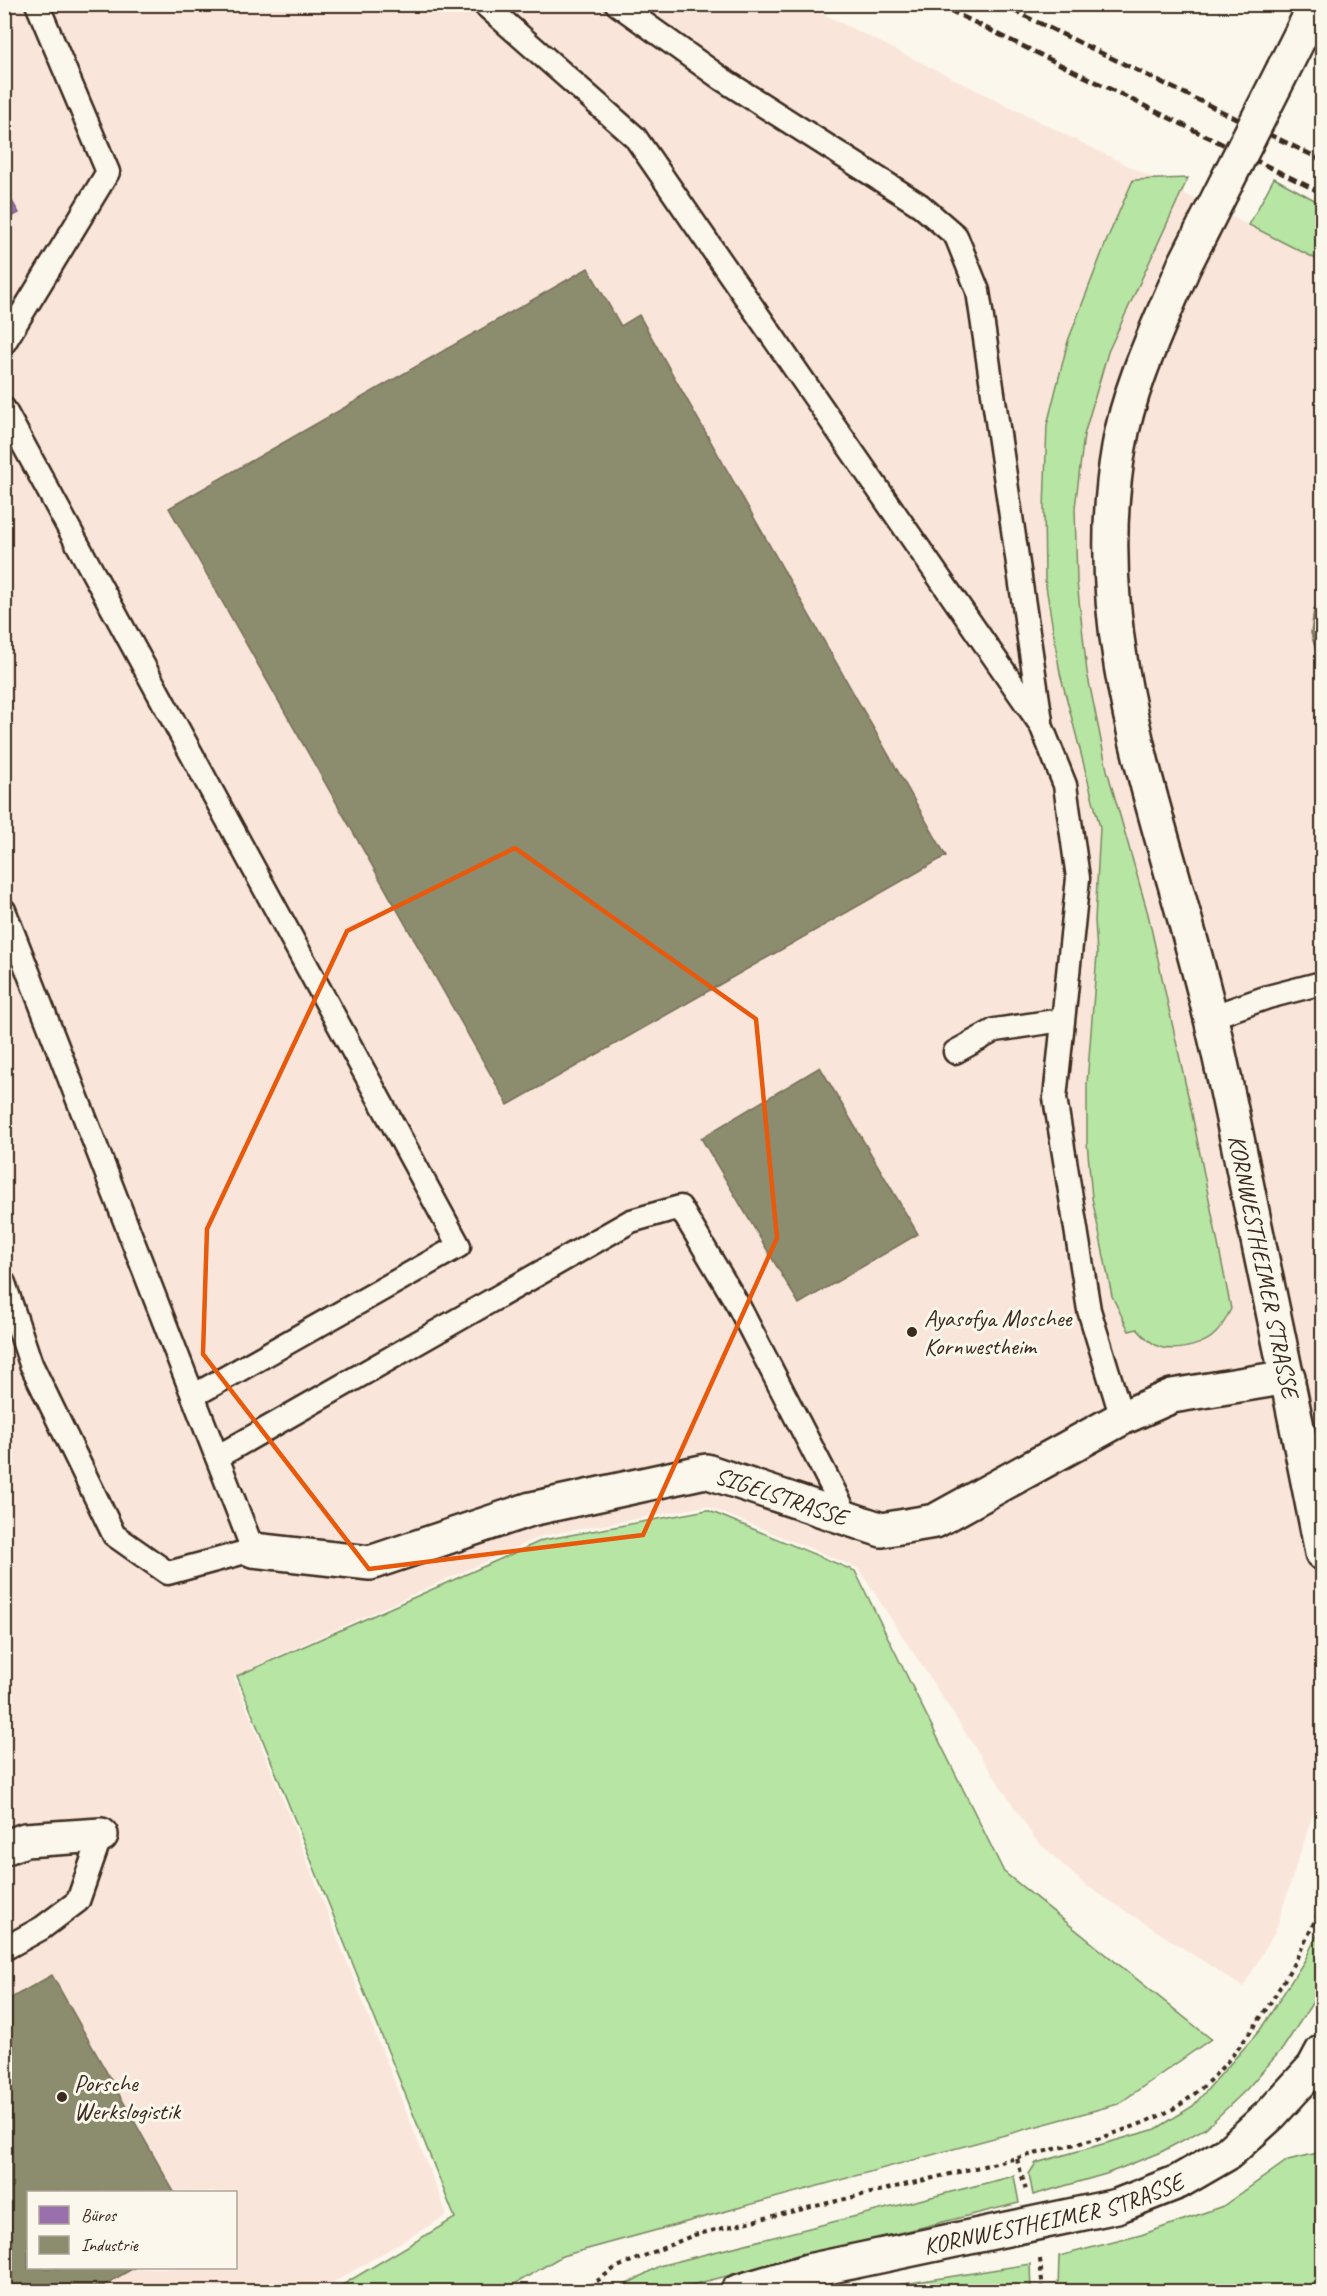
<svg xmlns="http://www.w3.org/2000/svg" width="1327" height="2296" font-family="Caveat,sans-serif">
<rect width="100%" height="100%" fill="#fbf7ec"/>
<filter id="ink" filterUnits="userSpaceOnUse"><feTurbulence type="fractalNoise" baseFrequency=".0167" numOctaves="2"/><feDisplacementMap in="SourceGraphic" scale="12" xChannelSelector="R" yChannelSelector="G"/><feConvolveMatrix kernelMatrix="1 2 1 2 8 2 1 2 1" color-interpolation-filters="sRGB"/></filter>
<g filter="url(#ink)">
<path fill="#fae5db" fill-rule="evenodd" d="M 5,5 L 805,5 L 1322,262 L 1322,1785 L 1275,1932 L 1243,1987 L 1084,1884 L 1035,1839 L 858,1568 L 706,1506 L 542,1536 L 234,1676 L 447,2215 L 319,2291 L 5,2292 ZM 28,2192 L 236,2192 L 236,2268 L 28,2268 Z"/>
<g fill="#b7e5a4" stroke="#798861" stroke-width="1.5">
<path d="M 1188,178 L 1108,352 L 1084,435 L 1075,508 L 1077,582 L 1087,672 L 1107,770 L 1148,914 L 1191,1109 L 1231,1309 C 1226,1318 1223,1326 1216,1333 C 1205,1345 1180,1351 1163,1348 C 1154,1346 1143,1336 1137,1329 L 1129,1331 L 1112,1296 L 1092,1198 L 1087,1142 L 1087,1083 L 1097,954 L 1095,920 L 1100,827 L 1060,673 L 1045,580 L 1044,508 L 1047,425 L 1068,341 L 1108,237 L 1133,180 Z"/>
<path d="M 1274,178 L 1322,204 L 1322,262 L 1249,225 Z"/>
<path d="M 707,1510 L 855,1571 L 1004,1872 L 1211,2039 L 1118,2104 L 562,2256 L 503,2291 L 332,2291 L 455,2218 L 237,1676 L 543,1540 Z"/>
<path d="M 1322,1924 L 1322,1988 L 1283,2048 L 1246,2090 L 1206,2128 L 1161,2152 L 1106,2174 L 1033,2195 L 1029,2174 L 1036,2163 L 1156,2129 L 1193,2106 L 1260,2030 L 1305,1960 Z"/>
<path d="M 1322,2152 L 1322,2291 L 1058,2291 L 1059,2256 L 1141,2235 L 1223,2206 L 1288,2160 Z"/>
<path d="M 1014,2176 L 1019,2203 L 667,2291 L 613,2292 L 659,2266 Z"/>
<path d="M 1030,2264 L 1031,2291 L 860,2291 Z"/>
</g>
<path fill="#9970ab" stroke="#7d5b81" stroke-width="1.5" d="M 4,188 L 19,213 L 4,221 Z"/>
<g fill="#8c8c6e" stroke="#746f56" stroke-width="1.5">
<path d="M 588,268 L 621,326 L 639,315 L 946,856 L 508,1105 L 169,508 Z"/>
<path d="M 1322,594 L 1322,661 L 1317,655 L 1311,633 L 1314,610 Z"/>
<path d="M 820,1067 L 918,1234 L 799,1304 L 701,1138 Z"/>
<path d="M 1322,1273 L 1322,1310 L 1316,1274 Z"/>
<path d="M 52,1975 L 174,2192 L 28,2192 L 28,2268 L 134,2268 L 92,2292 L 4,2292 L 4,2002 Z"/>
</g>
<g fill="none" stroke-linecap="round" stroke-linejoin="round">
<defs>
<g id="service">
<path d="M 484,4 L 635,137 L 1041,725 L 1065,785 L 1078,878 L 1055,1098 L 1089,1310 L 1122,1418"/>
<path d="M 617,4 L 722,79 L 920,205 L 956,236 L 978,291 L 1041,721"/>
<path d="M 4,343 L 108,172 L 37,4"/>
<path d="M 4,409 L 459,1246 L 193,1396"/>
<path d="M 4,910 L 253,1550 L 168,1573 L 114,1535 L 31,1364 L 4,1283"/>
<path d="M 1211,1017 L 1268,997 L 1322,983"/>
<path d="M 955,1052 L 995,1030 L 1062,1020"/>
<path d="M 217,1457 L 631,1221 L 680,1207 L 738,1305 L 848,1518"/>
<path d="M 4,1949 L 42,1928 L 78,1901 L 101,1835"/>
</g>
<g id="minor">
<path id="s1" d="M 253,1550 L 370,1563 L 531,1509 L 706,1471 L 882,1530 L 935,1521 L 1122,1418 L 1172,1396 L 1288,1377"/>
<path d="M 4,1848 L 25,1840 L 101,1835"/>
</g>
<g id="secondary">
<path d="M 1284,68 L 1316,4"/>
<path id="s2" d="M 1184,266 C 1160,323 1129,386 1119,447 C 1084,646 1167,830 1211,1019 C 1227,1086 1240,1154 1254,1221 C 1277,1331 1301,1442 1322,1553"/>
<path id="s3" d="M 737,2292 L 808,2271 L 1117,2206 L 1178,2182 L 1228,2153 L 1271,2114 L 1314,2067 L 1322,2052"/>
</g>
</defs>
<use href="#service" stroke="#3b2a1e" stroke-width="27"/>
<use href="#minor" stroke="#3b2a1e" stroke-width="38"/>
<use href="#secondary" stroke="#3b2a1e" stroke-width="38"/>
<g stroke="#3b2a1e" stroke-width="4" stroke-dasharray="4.5 4.5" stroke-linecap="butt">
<path d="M 1017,2159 L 1026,2190"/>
<path d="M 1040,2259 L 1043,2292"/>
<path d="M 582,2292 L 615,2268 L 694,2235 L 1101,2138 C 1131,2127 1163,2118 1188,2099 C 1242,2059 1297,1966 1322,1904"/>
</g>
<use href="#service" stroke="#fbf7ec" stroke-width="22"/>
<use href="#minor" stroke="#fbf7ec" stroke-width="33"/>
<use href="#secondary" stroke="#fbf7ec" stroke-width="33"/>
<g stroke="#3b2a1e" stroke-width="4.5" stroke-dasharray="9 4.5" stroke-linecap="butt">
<path d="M 937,4 L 1322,193"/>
<path d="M 1000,4 L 1322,160"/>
</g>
<defs>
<path id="secondary-bridge" d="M 1184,266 L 1284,68"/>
</defs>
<use href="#secondary-bridge" stroke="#3b2a1e" stroke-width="38" stroke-linecap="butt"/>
<use href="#secondary-bridge" stroke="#fbf7ec" stroke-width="33"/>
</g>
</g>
<path fill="none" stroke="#e8590c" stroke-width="4.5" stroke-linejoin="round" d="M 515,848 L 756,1019 L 777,1238 L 643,1535 L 369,1569 L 203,1354 L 207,1229 L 347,931 Z"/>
<g fill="#3b2a1e" stroke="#fbf7ec" stroke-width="2">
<circle cx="912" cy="1332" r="6"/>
<circle cx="62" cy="2097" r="6"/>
</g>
<g text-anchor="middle" stroke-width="6" stroke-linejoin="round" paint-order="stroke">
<g font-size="24" fill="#3b2a1e" stroke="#fbf7ec">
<text dy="8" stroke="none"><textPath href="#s2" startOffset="1030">KORNWESTHEIMER STRASSE</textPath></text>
<text dy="8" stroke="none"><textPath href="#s1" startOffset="546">SIGELSTRASSE</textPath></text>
<text dy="8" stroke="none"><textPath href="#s3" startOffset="326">KORNWESTHEIMER STRASSE</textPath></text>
</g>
<g font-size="24" fill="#3b2a1e" stroke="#fbf7ec" text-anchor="start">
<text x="924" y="1326">Ayasofya Moschee<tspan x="924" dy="28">Kornwestheim</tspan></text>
<text x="74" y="2091">Porsche<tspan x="74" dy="28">Werkslogistik</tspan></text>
</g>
</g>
<rect width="1327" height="2296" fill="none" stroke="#fbf7ec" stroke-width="24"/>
<rect x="12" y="12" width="1303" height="2272" fill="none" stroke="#3b2a1e" stroke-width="2" filter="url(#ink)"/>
<rect x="27" y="2191" width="210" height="78" fill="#fbf7ec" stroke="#aea59a" stroke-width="1.5"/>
<rect x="39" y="2206" width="30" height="18" fill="#9970ab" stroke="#aea59a" stroke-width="1.5"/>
<text x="81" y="2221" font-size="18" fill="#3b2a1e">Büros</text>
<rect x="39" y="2236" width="30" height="18" fill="#8c8c6e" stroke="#aea59a" stroke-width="1.5"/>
<text x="81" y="2251" font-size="18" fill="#3b2a1e">Industrie</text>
</svg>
